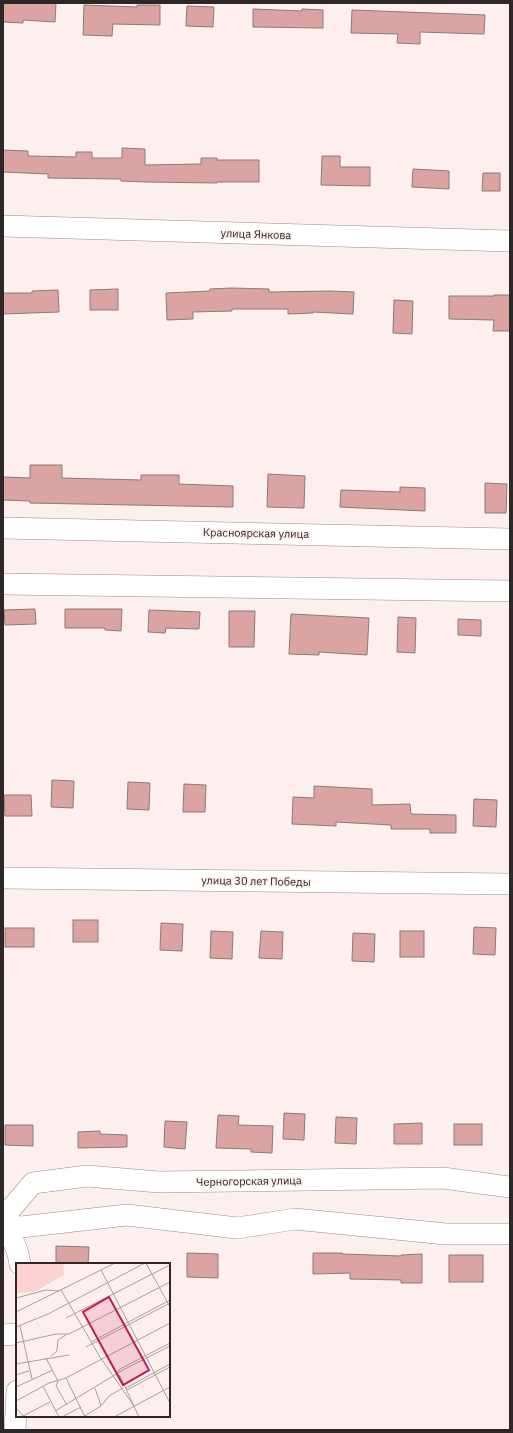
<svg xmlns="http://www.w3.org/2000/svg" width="513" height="1433" font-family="'IBM Plex Sans',sans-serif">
<rect width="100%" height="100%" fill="#fdefee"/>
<g fill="#dba4a3" stroke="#8a7a7a">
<path d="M 3,3 L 56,3 L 55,22 L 23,20 L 23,23 L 3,22 Z"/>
<path d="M 84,5 L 137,7 L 137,5 L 160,5 L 160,25 L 113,24 L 112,36 L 83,35 Z"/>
<path d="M 187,6 L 214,7 L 213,27 L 186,26 Z"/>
<path d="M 253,9 L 302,11 L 302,9 L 323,10 L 323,28 L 253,27 Z"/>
<path d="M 352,10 L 485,15 L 484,34 L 420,32 L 420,44 L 397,43 L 398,34 L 351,33 Z"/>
<path d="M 122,148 L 145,149 L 145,165 L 201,164 L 201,158 L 217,158 L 217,160 L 259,160 L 259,182 L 217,182 L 217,183 L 147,182 L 121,181 L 121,179 L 48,178 L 48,174 L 3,172 L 3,150 L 28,151 L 28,156 L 76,157 L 76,152 L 92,152 L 92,158 L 122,158 Z"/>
<path d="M 322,156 L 340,156 L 340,167 L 370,167 L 370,186 L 321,185 Z"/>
<path d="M 413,169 L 449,171 L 449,189 L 412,187 Z"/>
<path d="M 483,173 L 500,173 L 500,191 L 482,191 Z"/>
<path d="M 231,288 L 269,289 L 269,292 L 330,291 L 354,292 L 353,314 L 313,312 L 313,313 L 288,314 L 288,309 L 232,309 L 232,311 L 193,312 L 193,319 L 167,320 L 166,293 L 210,291 L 210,289 Z"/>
<path d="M 118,289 L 118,310 L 90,310 L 90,290 Z"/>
<path d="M 58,290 L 59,312 L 3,314 L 3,293 L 32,293 L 32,291 Z"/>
<path d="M 494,295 L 510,295 L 510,331 L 493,331 L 494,320 L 449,319 L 449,296 L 494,296 Z"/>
<path d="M 394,300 L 413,301 L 412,334 L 393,333 Z"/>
<path d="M 30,465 L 62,465 L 62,478 L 141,480 L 141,475 L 179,475 L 179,484 L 233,486 L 233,507 L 30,503 L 30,501 L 3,500 L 3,477 L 30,478 Z"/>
<path d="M 268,474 L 305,476 L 304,508 L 267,507 Z"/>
<path d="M 485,483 L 507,484 L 506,513 L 485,513 Z"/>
<path d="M 400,487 L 425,488 L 425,511 L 340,507 L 341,490 L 400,492 Z"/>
<path d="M 35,609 L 36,624 L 5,625 L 4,610 Z"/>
<path d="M 65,609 L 122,609 L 121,631 L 105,630 L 105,628 L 65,628 Z"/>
<path d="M 149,610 L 200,612 L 199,629 L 166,628 L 165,633 L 148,632 Z"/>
<path d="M 229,611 L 255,611 L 254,647 L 229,647 Z"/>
<path d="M 291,614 L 369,618 L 367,655 L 319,652 L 319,655 L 289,654 Z"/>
<path d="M 398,617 L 416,618 L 415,653 L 397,652 Z"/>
<path d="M 458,619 L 481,620 L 481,636 L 458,635 Z"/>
<path d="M 52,780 L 74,781 L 73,808 L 51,807 Z"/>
<path d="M 128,782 L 150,783 L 149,810 L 127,809 Z"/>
<path d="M 184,784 L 206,785 L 205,812 L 183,812 Z"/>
<path d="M 314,786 L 372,789 L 372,805 L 410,804 L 411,814 L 456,815 L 456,833 L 430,833 L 430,829 L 391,829 L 391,825 L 336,822 L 336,826 L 292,824 L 293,797 L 314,798 Z"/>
<path d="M 4,795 L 31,795 L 32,816 L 5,816 Z"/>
<path d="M 474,799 L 497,800 L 496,827 L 473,826 Z"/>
<rect x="73" y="920" width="25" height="22"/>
<path d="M 161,923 L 183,924 L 182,951 L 160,950 Z"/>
<path d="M 474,927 L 496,928 L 495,955 L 473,954 Z"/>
<rect x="5" y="928" width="29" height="19"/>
<path d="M 211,931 L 233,932 L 232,959 L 210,958 Z"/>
<path d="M 261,931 L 283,932 L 282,959 L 259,958 Z"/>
<rect x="400" y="931" width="24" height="26"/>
<path d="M 353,933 L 375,934 L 374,962 L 352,961 Z"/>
<path d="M 284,1113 L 305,1114 L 304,1140 L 283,1139 Z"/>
<path d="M 218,1115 L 239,1116 L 238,1125 L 273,1126 L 272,1153 L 251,1152 L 251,1149 L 216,1148 Z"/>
<path d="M 336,1117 L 357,1118 L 356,1144 L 335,1143 Z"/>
<path d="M 165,1121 L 187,1122 L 185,1149 L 164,1147 Z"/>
<path d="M 422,1123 L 422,1144 L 394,1144 L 394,1124 Z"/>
<rect x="454" y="1124" width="28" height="21"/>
<path d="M 5,1125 L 33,1125 L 33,1146 L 5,1145 Z"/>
<path d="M 100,1131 L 100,1134 L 127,1135 L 127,1147 L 78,1148 L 78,1132 Z"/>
<path d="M 56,1246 L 89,1247 L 88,1264 L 56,1264 Z"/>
<path d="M 187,1253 L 218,1254 L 218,1278 L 187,1277 Z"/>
<path d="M 313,1253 L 342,1253 L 342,1254 L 401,1256 L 401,1255 L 422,1254 L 422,1283 L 401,1283 L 401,1280 L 350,1279 L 350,1273 L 313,1274 Z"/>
<rect x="449" y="1255" width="34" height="27"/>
</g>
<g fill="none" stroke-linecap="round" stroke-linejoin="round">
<defs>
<g id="street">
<path d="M 3,226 L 510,241"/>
<path d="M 3,528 L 510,539"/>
<path d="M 3,584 L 510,591"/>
<path d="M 3,878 L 510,884"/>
<path d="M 3,1218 L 33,1183 L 87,1176 L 159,1182 L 443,1178 L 510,1187"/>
<path d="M 3,1224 L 21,1227 L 127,1215 L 237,1228 L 295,1219 L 446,1234 L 510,1234"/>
<path d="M 3,1228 C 13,1236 18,1251 20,1264"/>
<path d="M 3,1335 L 17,1334"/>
<path d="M 15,1430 L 17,1391"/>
</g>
</defs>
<use href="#street" stroke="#9d8c8b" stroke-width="22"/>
<use href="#street" stroke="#fff" stroke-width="21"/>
</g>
<g text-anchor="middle" stroke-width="3" stroke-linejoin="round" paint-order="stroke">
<g font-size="11" fill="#2e2727" stroke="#fdefee">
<text transform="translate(256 234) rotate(2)" y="4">улица Янкова</text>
<text transform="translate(256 533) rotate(1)" y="4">Красноярская улица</text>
<text transform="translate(256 881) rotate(1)" y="4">улица 30 лет Победы</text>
<text transform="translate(249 1181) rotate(-1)" y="4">Черногорская улица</text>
</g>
</g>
<g transform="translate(16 1263)">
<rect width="154" height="154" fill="#fdefee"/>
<path d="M 0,0 L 47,0 L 48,12 L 18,29 L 0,30 Z" fill="#fbd2d1"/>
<path fill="none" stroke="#aa9f9e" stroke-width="1" d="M 130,0 L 154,44M 85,7 L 154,140M 45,27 L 84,94 L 118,143M 0,35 L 30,27 L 43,28M 0,49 L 99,0M 50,55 L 154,2M 4,63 L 16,116M 0,64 L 32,51 L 129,0M 75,79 L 154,37M 0,80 L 40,71 L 53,71 L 154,19M 70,84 L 154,40M 35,93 L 41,88 L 42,77 L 50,72M 30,95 L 42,118 L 40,123 L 51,142M 0,101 L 53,92M 100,111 L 104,113 L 123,154M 101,111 L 104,106 L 154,80M 0,112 L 13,108M 50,115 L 69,154M 27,123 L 43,154M 0,124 L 37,107M 79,125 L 85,143M 110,125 L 154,101M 111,127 L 154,104M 0,138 L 33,120 L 50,115 L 154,60M 0,145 L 8,154M 39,148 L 107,107 L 154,83M 7,153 L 34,139M 46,154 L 65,144M 67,154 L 85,143 L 93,133 L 107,125M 98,154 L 154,124"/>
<path fill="#c2185b" fill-opacity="0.15" stroke="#c2185b" stroke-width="2" d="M 93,34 L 133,107 L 107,122 L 67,49 Z"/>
<rect width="154" height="154" fill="none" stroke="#2e2727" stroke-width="2"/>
</g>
<rect width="513" height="1433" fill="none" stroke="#2e2727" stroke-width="8"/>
</svg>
